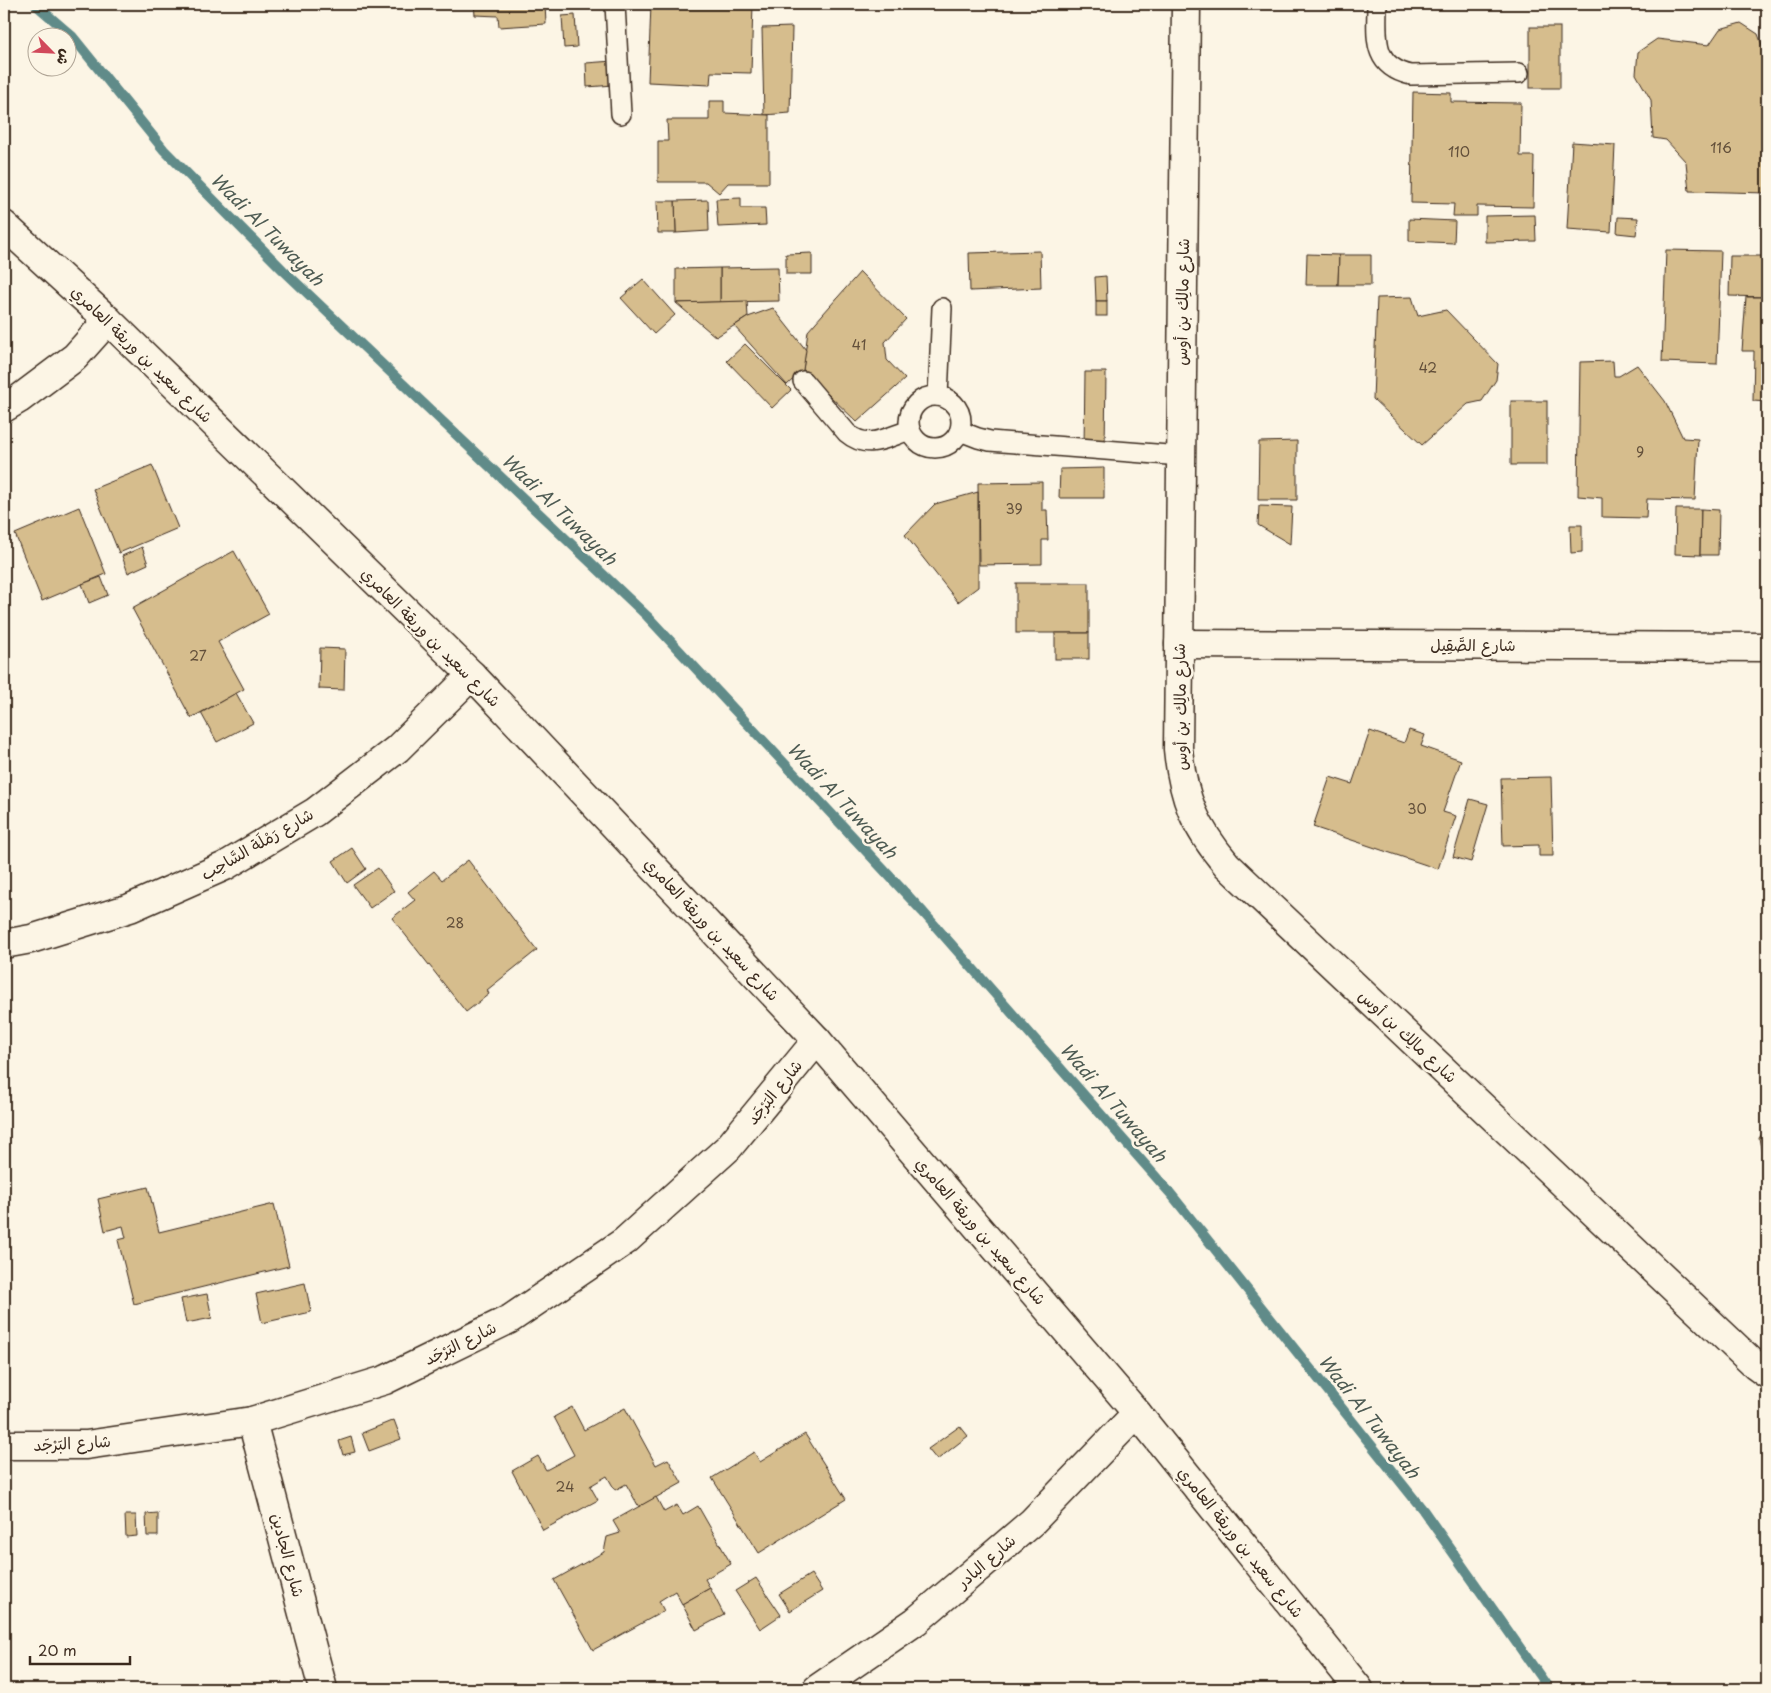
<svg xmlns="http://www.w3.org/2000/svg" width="1771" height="1693" font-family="'Playpen Sans','Playpen Sans Arabic',sans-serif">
<rect width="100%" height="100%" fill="#fcf5e5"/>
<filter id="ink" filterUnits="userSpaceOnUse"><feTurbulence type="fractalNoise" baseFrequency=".02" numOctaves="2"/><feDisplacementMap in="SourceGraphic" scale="10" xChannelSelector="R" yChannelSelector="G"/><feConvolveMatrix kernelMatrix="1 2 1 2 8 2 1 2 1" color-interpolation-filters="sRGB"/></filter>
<g filter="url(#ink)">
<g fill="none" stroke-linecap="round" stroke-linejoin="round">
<path stroke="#618b89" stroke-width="10" d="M 35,4 L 72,36 L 164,150 L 283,270 L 647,616 L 923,912 L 1171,1194 L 1423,1510 L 1549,1689"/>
</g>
<g fill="#d6bd8d" stroke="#3b2a1e">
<path d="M 474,4 L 545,4 L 546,24 L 499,27 L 498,16 L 475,15 Z"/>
<path d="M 651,4 L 753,4 L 751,73 L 711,72 L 710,85 L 648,82 Z"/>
<path d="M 575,15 L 577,47 L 564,48 L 562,16 Z"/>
<path d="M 1741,23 L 1758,34 L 1764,50 L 1767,49 L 1767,193 L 1689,191 L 1686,162 L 1666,140 L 1653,138 L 1651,100 L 1636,74 L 1638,52 L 1657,39 L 1709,45 L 1720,29 Z"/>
<path d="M 792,27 L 790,113 L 764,115 L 762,28 Z"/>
<rect x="1530" y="27" width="30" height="61"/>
<path d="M 613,61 L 614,85 L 587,87 L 586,63 Z"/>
<path d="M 1413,92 L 1451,93 L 1451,102 L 1521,103 L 1520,156 L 1534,156 L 1533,207 L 1477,206 L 1477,216 L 1453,216 L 1454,204 L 1411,203 Z"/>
<path d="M 709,101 L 724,101 L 724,113 L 769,115 L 769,183 L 728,183 L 719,193 L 706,182 L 658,182 L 658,141 L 668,141 L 667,120 L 709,120 Z"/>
<path d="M 1572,142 L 1615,145 L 1611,232 L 1567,229 Z"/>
<path d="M 741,198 L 741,208 L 765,208 L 766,225 L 718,227 L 716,199 Z"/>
<path d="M 708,200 L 709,231 L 676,233 L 675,201 Z"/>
<path d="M 657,201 L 675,201 L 676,233 L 658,233 Z"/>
<path d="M 1535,215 L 1536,241 L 1485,242 L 1485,216 Z"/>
<path d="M 1618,217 L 1638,218 L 1636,235 L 1617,233 Z"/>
<path d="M 1409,219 L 1455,221 L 1454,243 L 1409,241 Z"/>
<path d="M 1666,250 L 1721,251 L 1717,364 L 1662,362 Z"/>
<path d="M 1040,251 L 1041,288 L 970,291 L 969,253 Z"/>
<path d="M 812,253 L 812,274 L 786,274 L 786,254 Z"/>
<path d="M 1307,254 L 1339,255 L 1338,285 L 1306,285 Z"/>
<path d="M 1339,255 L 1371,255 L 1371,285 L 1338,285 Z"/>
<path d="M 1730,256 L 1767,256 L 1767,297 L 1729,296 Z"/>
<path d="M 778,267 L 779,301 L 720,302 L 720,268 Z"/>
<path d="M 720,268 L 720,302 L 676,303 L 676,269 Z"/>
<path d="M 860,272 L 906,319 L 885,342 L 887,360 L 905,379 L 857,422 L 803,370 L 808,331 Z"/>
<path d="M 1106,276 L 1107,301 L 1096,301 L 1095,277 Z"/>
<path d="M 643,279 L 675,315 L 654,334 L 621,298 Z"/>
<path d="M 1412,297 L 1418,316 L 1446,310 L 1498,364 L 1496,380 L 1482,401 L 1468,404 L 1422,445 L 1373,399 L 1377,298 Z"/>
<path d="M 1746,297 L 1767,297 L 1767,402 L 1753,401 L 1754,351 L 1742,351 Z"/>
<path d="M 747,301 L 748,317 L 716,337 L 676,303 Z"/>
<rect x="1096" y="301" width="11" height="15"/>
<path d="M 773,308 L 806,350 L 803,370 L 787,385 L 734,326 L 748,317 Z"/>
<path d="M 745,344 L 791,390 L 772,408 L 727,361 Z"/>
<path d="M 1613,361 L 1614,376 L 1619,376 L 1637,365 L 1665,401 L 1683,438 L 1698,439 L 1695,500 L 1647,499 L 1646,518 L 1602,517 L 1602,498 L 1578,496 L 1580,362 Z"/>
<path d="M 1085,372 L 1106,372 L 1105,447 L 1084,447 Z"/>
<rect x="1511" y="401" width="36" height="64"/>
<path d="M 1297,441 L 1297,500 L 1258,500 L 1259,442 Z"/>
<path d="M 152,465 L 178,528 L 119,553 L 93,489 Z"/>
<path d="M 1104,468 L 1104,498 L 1059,498 L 1060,469 Z"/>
<path d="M 1042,482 L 1042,510 L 1047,510 L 1048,540 L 1042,540 L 1042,564 L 979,565 L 978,483 Z"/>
<path d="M 978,492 L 978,587 L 958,602 L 905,535 L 935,504 Z"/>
<path d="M 1259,506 L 1292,507 L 1290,544 L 1258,525 Z"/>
<path d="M 79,507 L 106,574 L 42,601 L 15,534 Z"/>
<path d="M 1676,509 L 1701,509 L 1700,555 L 1675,554 Z"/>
<path d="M 1701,509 L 1719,510 L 1718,555 L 1700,555 Z"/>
<path d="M 1570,525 L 1582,525 L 1582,552 L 1571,553 Z"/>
<path d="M 142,547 L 148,564 L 128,573 L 122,556 Z"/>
<path d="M 234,551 L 269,614 L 218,642 L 244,689 L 191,718 L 132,608 Z"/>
<path d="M 101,577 L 108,595 L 89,603 L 82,584 Z"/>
<rect x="1016" y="583" width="73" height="50"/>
<rect x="1055" y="633" width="34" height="26"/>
<path d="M 320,648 L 345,649 L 344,690 L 319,689 Z"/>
<path d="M 236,693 L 253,723 L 217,742 L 201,713 Z"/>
<path d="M 1409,730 L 1425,735 L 1421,746 L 1461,760 L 1443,812 L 1456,816 L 1438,869 L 1313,827 L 1330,777 L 1352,784 L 1370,731 L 1404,743 Z"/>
<path d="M 1551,777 L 1553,856 L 1539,856 L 1539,845 L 1503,846 L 1501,778 Z"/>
<path d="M 1470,799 L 1488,804 L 1471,862 L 1453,857 Z"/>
<path d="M 352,848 L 366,869 L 347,883 L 333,861 Z"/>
<path d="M 468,860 L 537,950 L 487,990 L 489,994 L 466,1012 L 392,918 L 415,900 L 408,892 L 434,871 L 442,880 Z"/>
<path d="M 378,868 L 394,891 L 370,908 L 353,885 Z"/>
<path d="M 1767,1128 L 1767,1156 L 1762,1153 L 1759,1138 Z"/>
<path d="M 148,1187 L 159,1232 L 274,1204 L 289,1266 L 134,1304 L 118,1240 L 126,1238 L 123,1226 L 105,1231 L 98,1199 Z"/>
<path d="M 305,1283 L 311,1312 L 262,1323 L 256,1294 Z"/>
<path d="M 207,1294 L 212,1318 L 186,1323 L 181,1299 Z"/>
<path d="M 572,1407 L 584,1430 L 625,1408 L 656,1465 L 668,1459 L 682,1483 L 639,1507 L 626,1484 L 615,1490 L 607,1476 L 590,1486 L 598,1500 L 543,1530 L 512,1471 L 538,1456 L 546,1470 L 574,1455 L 554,1417 Z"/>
<path d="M 394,1420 L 401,1439 L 369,1451 L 362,1433 Z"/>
<path d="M 960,1426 L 968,1436 L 937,1460 L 928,1449 Z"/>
<path d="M 805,1434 L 846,1499 L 759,1553 L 712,1478 L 754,1452 L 760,1462 Z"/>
<path d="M 351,1437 L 355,1452 L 343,1455 L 339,1441 Z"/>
<path d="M 656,1497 L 664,1512 L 677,1505 L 683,1515 L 698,1506 L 731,1564 L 705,1579 L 710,1588 L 682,1604 L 675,1591 L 659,1601 L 664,1611 L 593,1650 L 554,1580 L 604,1552 L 607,1537 L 620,1533 L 613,1521 Z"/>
<path d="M 158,1513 L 158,1536 L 147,1536 L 146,1514 Z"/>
<path d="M 125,1515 L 136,1515 L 137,1536 L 126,1537 Z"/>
<path d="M 811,1574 L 822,1591 L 790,1611 L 779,1594 Z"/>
<path d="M 756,1578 L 781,1615 L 760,1629 L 735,1591 Z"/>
<path d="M 710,1588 L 724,1615 L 696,1630 L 682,1604 Z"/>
</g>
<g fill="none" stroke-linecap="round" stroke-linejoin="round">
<defs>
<g id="service">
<path d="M 615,4 L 621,114"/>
<path d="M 1377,4 C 1377,36 1371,66 1411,75 L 1519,73"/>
<path d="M 803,381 L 847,433 C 868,451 887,437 910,430"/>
<circle cx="935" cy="422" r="26"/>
<path d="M 938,396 L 942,308"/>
<path d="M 960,431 L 978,438 L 990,441 L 1181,456"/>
</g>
<g id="minor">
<path d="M 1186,4 L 1178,749 C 1183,799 1195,827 1227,865 L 1756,1366 L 1767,1374"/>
<path d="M 4,225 L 108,320 L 472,675 L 817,1040 L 1137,1413 L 1359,1689"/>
<path d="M 4,408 L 19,399 L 75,357 L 108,320"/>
<path d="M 1179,644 L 1767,647"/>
<path d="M 4,944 L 31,939 L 130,908 L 225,866 L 315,812 L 397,749 L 472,675"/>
<path d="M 252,1421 L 323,1689"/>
<path d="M 4,1445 L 86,1445 L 252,1421 L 385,1380 L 510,1319 L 625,1241 L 728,1148 L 817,1040"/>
<path d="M 817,1689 L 916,1621 L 1032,1522 L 1137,1413"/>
</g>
</defs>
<use href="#service" stroke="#3b2a1e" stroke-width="22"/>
<use href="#minor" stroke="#3b2a1e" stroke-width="31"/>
<use href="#service" stroke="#fcf5e5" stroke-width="19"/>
<use href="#minor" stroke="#fcf5e5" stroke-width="28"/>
</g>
</g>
<g text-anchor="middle" stroke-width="5" stroke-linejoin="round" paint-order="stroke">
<g font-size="14" fill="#624f3a">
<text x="1721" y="153">116</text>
<text x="1459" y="157">110</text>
<text x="859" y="350">41</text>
<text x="1428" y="373">42</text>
<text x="1640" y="457">9</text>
<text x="1014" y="514">39</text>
<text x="198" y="661">27</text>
<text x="1417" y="814">30</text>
<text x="455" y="928">28</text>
<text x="565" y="1492">24</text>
</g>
<g font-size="16" fill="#3b2a1e" stroke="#fcf5e5">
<text transform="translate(1182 302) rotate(-89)" y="6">شارع مالِك بن أوس</text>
<text transform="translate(142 354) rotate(44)" y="6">شارع سعيد بن وريقة العامري</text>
<text transform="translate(431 637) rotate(45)" y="6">شارع سعيد بن وريقة العامري</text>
<text x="1473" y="651">شارع الصَّقِيل</text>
<text transform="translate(1180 707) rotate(-91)" y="6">شارع مالِك بن أوس</text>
<text transform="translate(257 844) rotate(-30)" y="6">شارع رَمْلَة السَّاحِب</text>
<text transform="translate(712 929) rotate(47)" y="6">شارع سعيد بن وريقة العامري</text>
<text transform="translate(1408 1036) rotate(43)" y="6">شارع مالِك بن أوس</text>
<text transform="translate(774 1092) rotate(-51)" y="6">شارع البَرْجَد</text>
<text transform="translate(981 1231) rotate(49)" y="6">شارع سعيد بن وريقة العامري</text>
<text transform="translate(460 1343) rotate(-26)" y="6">شارع البَرْجَد</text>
<text transform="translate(72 1443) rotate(-3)" y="6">شارع البَرْجَد</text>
<text transform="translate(1241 1542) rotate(51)" y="6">شارع سعيد بن وريقة العامري</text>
<text transform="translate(288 1555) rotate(75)" y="6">شارع الجادين</text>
<text transform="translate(986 1561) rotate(-41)" y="6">شارع البادر</text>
</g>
<g font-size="18" font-style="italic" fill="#4e5b53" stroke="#fcf5e5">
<text transform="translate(267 230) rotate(45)" y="6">Wadi Al Tuwayah</text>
<text transform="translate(559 510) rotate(44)" y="6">Wadi Al Tuwayah</text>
<text transform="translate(842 801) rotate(47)" y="6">Wadi Al Tuwayah</text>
<text transform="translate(1113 1103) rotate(49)" y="6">Wadi Al Tuwayah</text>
<text transform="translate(1369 1417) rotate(52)" y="6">Wadi Al Tuwayah</text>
</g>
</g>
<rect width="1771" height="1693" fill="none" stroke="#fcf5e5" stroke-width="20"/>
<rect x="10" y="10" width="1751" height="1673" fill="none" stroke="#3b2a1e" stroke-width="2" filter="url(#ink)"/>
<g transform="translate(52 52) rotate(114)"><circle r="24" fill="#fcf5e5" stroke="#afa495"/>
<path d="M0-4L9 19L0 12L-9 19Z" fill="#d1495b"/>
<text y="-8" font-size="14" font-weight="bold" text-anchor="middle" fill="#3b2a1e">ش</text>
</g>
<path d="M30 1656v8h100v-8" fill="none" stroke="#3b2a1e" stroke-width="2.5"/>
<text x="38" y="1656" font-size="15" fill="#3b2a1e" stroke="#fcf5e5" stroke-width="4" paint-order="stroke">20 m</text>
</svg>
